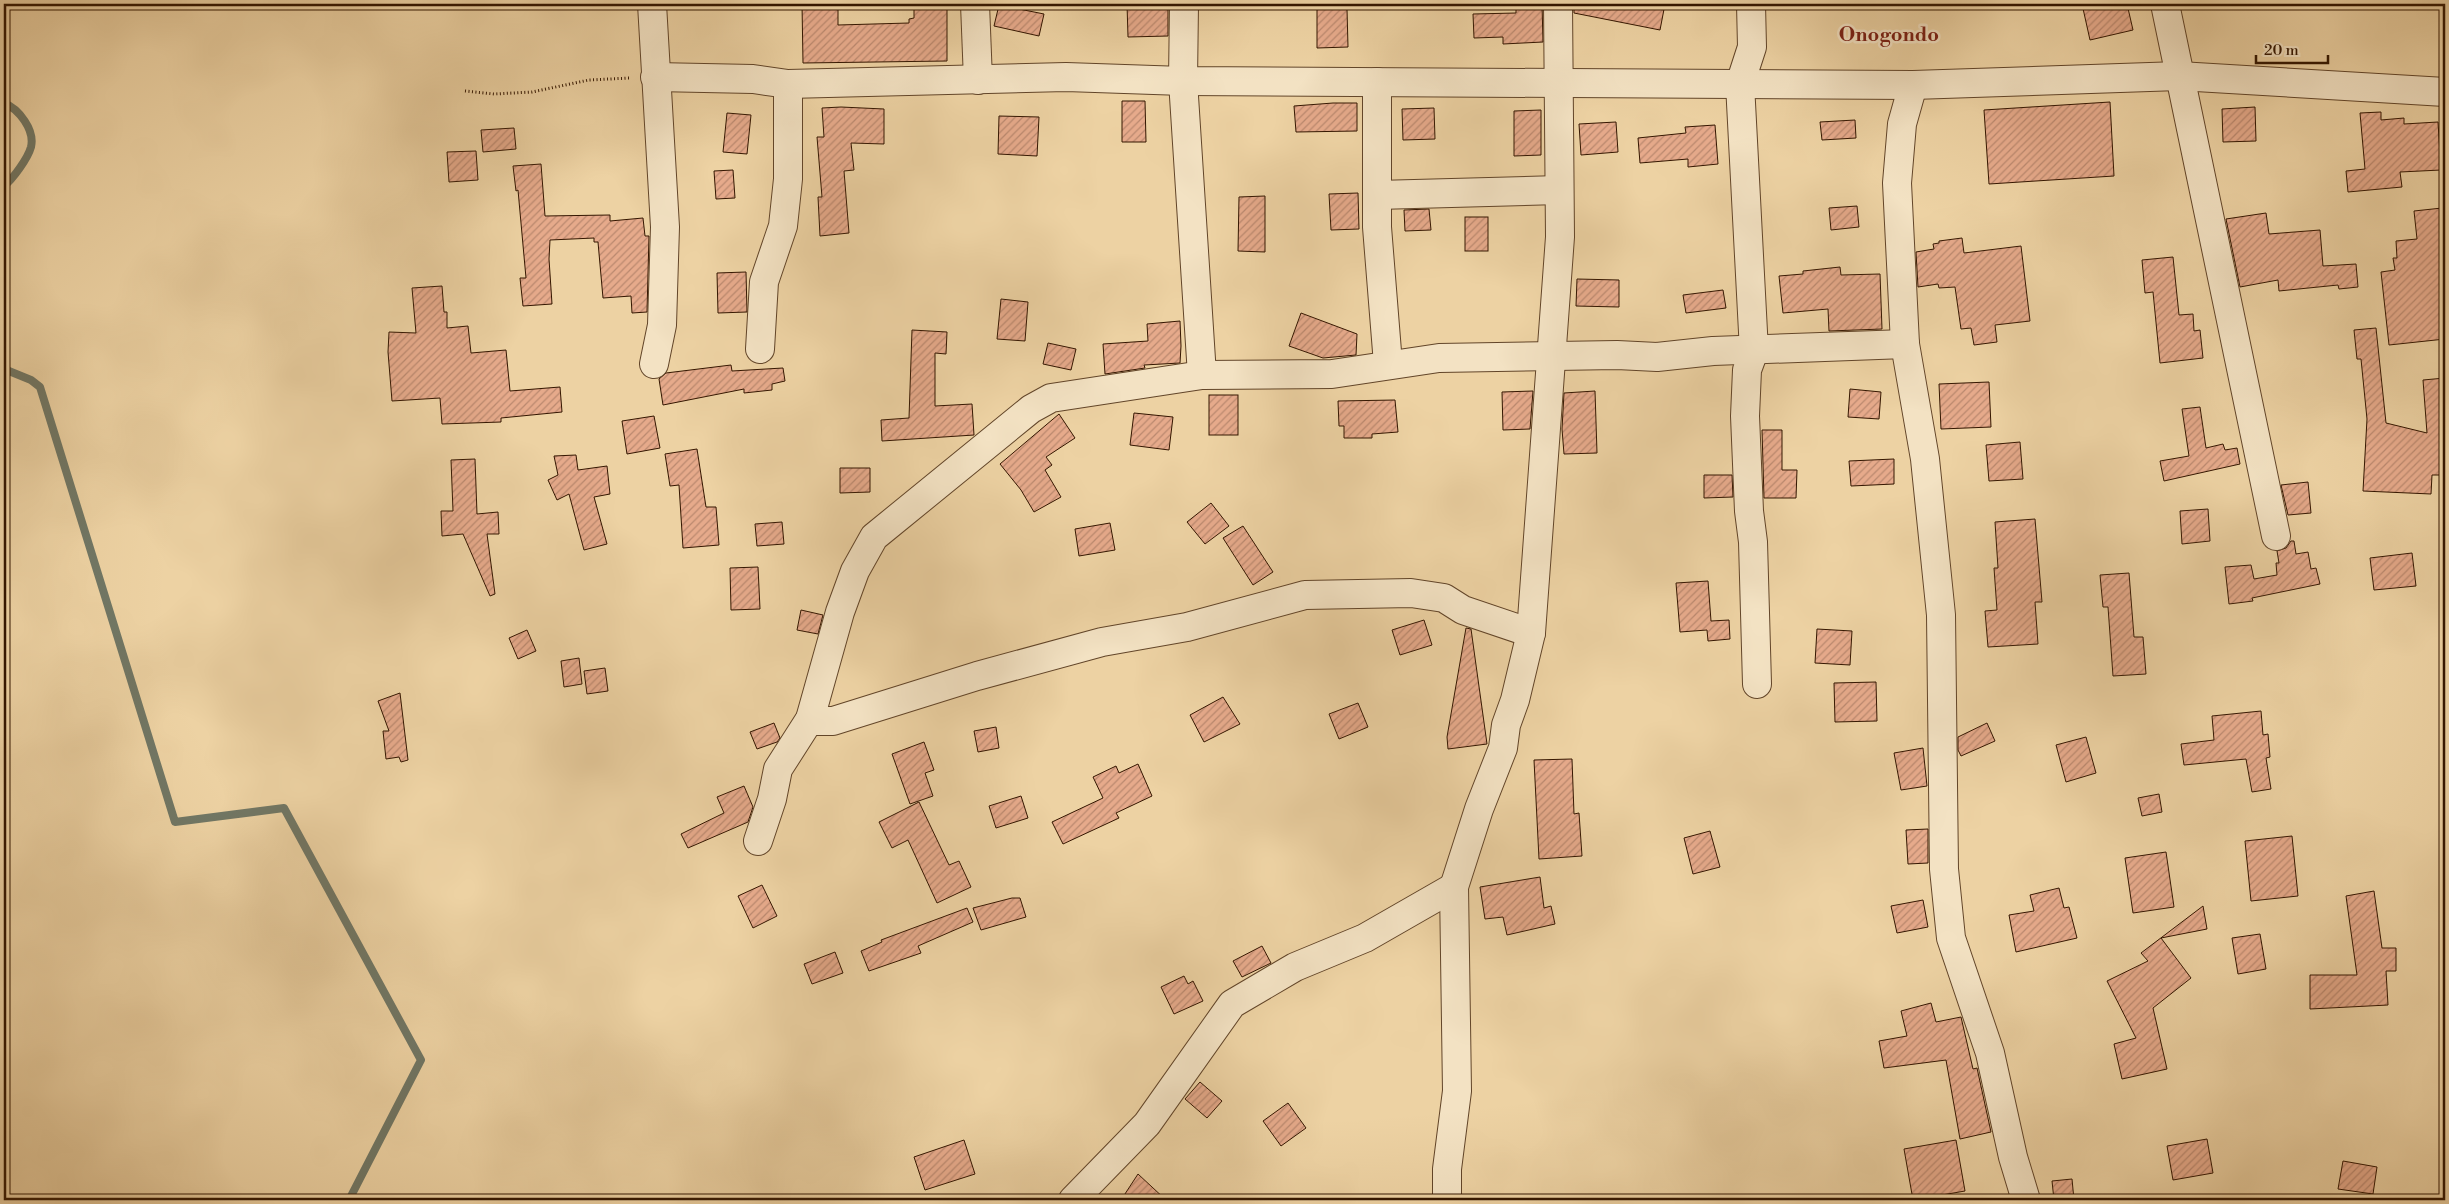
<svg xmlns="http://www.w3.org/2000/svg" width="2449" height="1204" font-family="'Libre Bodoni',serif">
<defs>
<pattern id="building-hatch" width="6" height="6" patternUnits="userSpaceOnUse" patternTransform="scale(1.25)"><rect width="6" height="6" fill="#e6aa8b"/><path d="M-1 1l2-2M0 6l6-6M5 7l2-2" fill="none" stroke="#bb896f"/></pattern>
</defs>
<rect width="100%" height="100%" fill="#edd2a3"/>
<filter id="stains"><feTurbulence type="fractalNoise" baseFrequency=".004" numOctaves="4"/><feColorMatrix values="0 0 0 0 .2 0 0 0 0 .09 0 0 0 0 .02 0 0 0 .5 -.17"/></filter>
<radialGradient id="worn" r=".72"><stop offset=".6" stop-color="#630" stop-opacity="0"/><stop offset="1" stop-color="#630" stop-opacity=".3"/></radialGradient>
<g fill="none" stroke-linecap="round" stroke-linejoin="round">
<g stroke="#717765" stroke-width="8">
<path d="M 4,103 C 19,109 35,130 31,147 C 28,158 13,179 4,186"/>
<path d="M 4,369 L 31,380 L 40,387 L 175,822 L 284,808 L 421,1060 L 349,1200"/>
</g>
</g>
<g fill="url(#building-hatch)" stroke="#341600">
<path d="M 802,4 L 838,4 L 838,25 L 909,23 L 909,19 L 914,18 L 914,4 L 947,4 L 947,61 L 803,63 Z"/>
<path d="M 1127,4 L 1168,4 L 1168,36 L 1128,37 Z"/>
<path d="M 1516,4 L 1542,4 L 1543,42 L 1503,44 L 1503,37 L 1474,38 L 1473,14 L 1516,13 Z"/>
<path d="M 1574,4 L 1665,4 L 1660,30 L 1574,13 Z"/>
<path d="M 2082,4 L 2127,4 L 2133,30 L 2090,40 Z"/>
<path d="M 999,5 L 1044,14 L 1039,36 L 994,26 Z"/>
<path d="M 1317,9 L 1347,9 L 1348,47 L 1317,48 Z"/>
<path d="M 1122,101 L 1145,101 L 1146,142 L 1122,142 Z"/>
<path d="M 2110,102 L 2114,176 L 1989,184 L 1984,110 Z"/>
<path d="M 1333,103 L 1357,103 L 1357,131 L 1296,132 L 1294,106 Z"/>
<path d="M 841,107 L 884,109 L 884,144 L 851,143 L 854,170 L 844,171 L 849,233 L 820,236 L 818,197 L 822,197 L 817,137 L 824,137 L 822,108 Z"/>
<path d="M 2255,107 L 2256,141 L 2223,142 L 2222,109 Z"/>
<path d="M 1434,108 L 1435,139 L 1403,140 L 1402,109 Z"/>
<path d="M 1541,110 L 1541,155 L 1514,156 L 1514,111 Z"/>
<path d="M 2381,112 L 2381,120 L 2404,118 L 2404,124 L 2438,122 L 2441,170 L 2400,172 L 2402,187 L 2348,192 L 2346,171 L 2365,169 L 2360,113 Z"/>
<path d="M 727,113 L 751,115 L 747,154 L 723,152 Z"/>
<path d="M 999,116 L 1039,117 L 1037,156 L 998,154 Z"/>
<path d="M 1855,120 L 1856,138 L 1822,140 L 1820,122 Z"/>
<path d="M 1616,122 L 1618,152 L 1581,155 L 1579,124 Z"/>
<path d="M 1715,125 L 1718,164 L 1688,167 L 1688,159 L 1640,163 L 1638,138 L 1686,133 L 1685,127 Z"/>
<path d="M 514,128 L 516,149 L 483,152 L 481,130 Z"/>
<path d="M 476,151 L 478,180 L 449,182 L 447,152 Z"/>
<path d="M 541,164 L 545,216 L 610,215 L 610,221 L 643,218 L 645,236 L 649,236 L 647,312 L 632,313 L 631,296 L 603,298 L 598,242 L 594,242 L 594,238 L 550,240 L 549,259 L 552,304 L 523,306 L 520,278 L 526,278 L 518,190 L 516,191 L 513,166 Z"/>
<path d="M 733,170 L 735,198 L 716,199 L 714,171 Z"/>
<path d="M 1358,193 L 1359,229 L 1331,230 L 1329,194 Z"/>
<path d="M 1265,196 L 1265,252 L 1238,251 L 1239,197 Z"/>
<path d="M 1857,206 L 1859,227 L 1831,230 L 1829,208 Z"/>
<path d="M 2442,208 L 2445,240 L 2445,339 L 2389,345 L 2381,272 L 2395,270 L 2393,258 L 2397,258 L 2396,241 L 2417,239 L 2414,211 Z"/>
<path d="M 1429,209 L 1431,230 L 1405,231 L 1404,210 Z"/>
<path d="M 2266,213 L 2269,234 L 2320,230 L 2323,266 L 2356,264 L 2358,287 L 2339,289 L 2338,285 L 2279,291 L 2278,280 L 2240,287 L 2226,219 Z"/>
<rect x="1465" y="217" width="23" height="34"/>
<path d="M 1962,238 L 1964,253 L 2021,246 L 2030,321 L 1995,325 L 1997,342 L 1974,345 L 1971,328 L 1961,329 L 1955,287 L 1939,288 L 1938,284 L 1918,287 L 1916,252 L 1934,249 L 1933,244 L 1939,243 L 1939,241 Z"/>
<path d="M 2173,257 L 2179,315 L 2193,314 L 2194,331 L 2200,330 L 2203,358 L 2160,363 L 2153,292 L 2145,293 L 2142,260 Z"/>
<path d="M 1840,267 L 1841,275 L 1880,274 L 1882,329 L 1829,331 L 1828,309 L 1783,313 L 1779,276 L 1803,274 L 1803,271 Z"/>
<path d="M 746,272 L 747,312 L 718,313 L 717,273 Z"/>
<path d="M 1577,279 L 1619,280 L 1619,307 L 1576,306 Z"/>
<path d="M 442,286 L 444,312 L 447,312 L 447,328 L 468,326 L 471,353 L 506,350 L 510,391 L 560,387 L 562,412 L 501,418 L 501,422 L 442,424 L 440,398 L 392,401 L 388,352 L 389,332 L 416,333 L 412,288 Z"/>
<path d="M 1723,290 L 1726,308 L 1686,313 L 1683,295 Z"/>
<path d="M 1001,299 L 1028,302 L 1025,341 L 997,339 Z"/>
<path d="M 1301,313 L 1357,334 L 1356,355 L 1323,358 L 1289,346 Z"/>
<path d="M 1180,321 L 1181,346 L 1180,363 L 1144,365 L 1145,368 L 1105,374 L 1103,344 L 1148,341 L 1147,324 Z"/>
<path d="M 2376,328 L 2386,423 L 2427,433 L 2423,380 L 2445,378 L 2445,475 L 2432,475 L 2431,494 L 2363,491 L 2367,419 L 2361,359 L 2357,359 L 2354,330 Z"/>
<path d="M 912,330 L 947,332 L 946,354 L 935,353 L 935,406 L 972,404 L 974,435 L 882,441 L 881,420 L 909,418 Z"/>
<path d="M 1048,343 L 1076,349 L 1071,370 L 1043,364 Z"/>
<path d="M 731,365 L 732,371 L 783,368 L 785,381 L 772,384 L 772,390 L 744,393 L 744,389 L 663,405 L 659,379 L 666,373 Z"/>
<path d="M 1989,382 L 1991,427 L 1941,429 L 1939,384 Z"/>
<path d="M 1850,389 L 1881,392 L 1879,419 L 1848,417 Z"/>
<path d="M 1533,391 L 1530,429 L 1503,430 L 1502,392 Z"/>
<path d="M 1595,391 L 1597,453 L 1564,454 L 1562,429 L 1564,393 Z"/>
<rect x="1209" y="395" width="29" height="40"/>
<path d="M 1395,400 L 1398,432 L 1372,434 L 1372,438 L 1344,438 L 1344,426 L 1339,426 L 1338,401 Z"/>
<path d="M 2200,407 L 2206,448 L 2223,444 L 2225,450 L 2237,448 L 2240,464 L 2164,481 L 2160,461 L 2189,456 L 2182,409 Z"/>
<path d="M 1134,413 L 1173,417 L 1169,450 L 1130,445 Z"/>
<path d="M 1059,414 L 1075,438 L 1046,457 L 1052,465 L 1045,470 L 1061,497 L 1034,512 L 1021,490 L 1000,464 Z"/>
<path d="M 654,416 L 660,448 L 627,454 L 622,421 Z"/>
<path d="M 1762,430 L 1782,430 L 1782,470 L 1797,470 L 1796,498 L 1764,498 Z"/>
<path d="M 2020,442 L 2023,479 L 1989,481 L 1986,445 Z"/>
<path d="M 697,449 L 706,507 L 716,507 L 719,545 L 683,548 L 679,485 L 670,486 L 665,454 Z"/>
<path d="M 576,455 L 578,470 L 607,466 L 610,494 L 594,497 L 607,544 L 584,550 L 569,494 L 557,500 L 548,480 L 558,475 L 554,456 Z"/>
<path d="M 475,459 L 477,514 L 498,512 L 499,534 L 487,534 L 495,594 L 490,596 L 463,534 L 442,536 L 441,511 L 453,511 L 451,460 Z"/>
<path d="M 1894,459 L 1894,484 L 1851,486 L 1849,461 Z"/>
<path d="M 840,468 L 870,468 L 870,492 L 840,493 Z"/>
<path d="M 1704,475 L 1732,475 L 1733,497 L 1704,498 Z"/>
<path d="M 2308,482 L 2311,513 L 2288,515 L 2281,485 Z"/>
<path d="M 1211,503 L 1229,526 L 1205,544 L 1187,522 Z"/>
<path d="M 2208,509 L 2210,541 L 2182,544 L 2180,511 Z"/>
<path d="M 2035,519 L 2042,602 L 2035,602 L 2038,644 L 1988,647 L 1985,611 L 1997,610 L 1994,568 L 1998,568 L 1995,522 Z"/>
<path d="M 782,522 L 784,544 L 757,546 L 755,524 Z"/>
<path d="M 1110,523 L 1115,550 L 1079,556 L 1075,529 Z"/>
<path d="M 1243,526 L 1273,572 L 1253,585 L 1223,538 Z"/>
<path d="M 2291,541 L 2294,541 L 2296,554 L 2308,552 L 2311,569 L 2316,568 L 2320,584 L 2252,598 L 2253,601 L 2229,604 L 2225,567 L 2251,565 L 2254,579 L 2277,575 L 2276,563 L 2279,563 L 2277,551 L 2286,548 Z"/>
<path d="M 2412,553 L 2416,586 L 2374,590 L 2370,558 Z"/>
<path d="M 758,567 L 760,609 L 731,610 L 730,568 Z"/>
<path d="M 2129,573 L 2134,637 L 2143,637 L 2146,674 L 2113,676 L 2108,607 L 2103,607 L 2100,575 Z"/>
<path d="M 1708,581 L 1711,621 L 1729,620 L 1730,639 L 1708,641 L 1707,630 L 1680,632 L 1676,583 Z"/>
<path d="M 801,610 L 823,615 L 818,634 L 797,630 Z"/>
<path d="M 1424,620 L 1432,645 L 1400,655 L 1392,630 Z"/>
<path d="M 1466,628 L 1471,629 L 1487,744 L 1448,749 L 1447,737 Z"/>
<path d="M 1817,629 L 1852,631 L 1850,665 L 1815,663 Z"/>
<path d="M 527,630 L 536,651 L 518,659 L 509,638 Z"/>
<path d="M 579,658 L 582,684 L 564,687 L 561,661 Z"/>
<path d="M 605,668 L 608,691 L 587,694 L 584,671 Z"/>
<path d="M 1876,682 L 1877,721 L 1835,722 L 1834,683 Z"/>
<path d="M 400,693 L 408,760 L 401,762 L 399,757 L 386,759 L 383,731 L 389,731 L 378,701 Z"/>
<path d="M 1223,697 L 1240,724 L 1204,742 L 1190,715 Z"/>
<path d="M 1358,703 L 1368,727 L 1339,739 L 1329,714 Z"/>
<path d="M 2261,711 L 2263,735 L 2268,734 L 2270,757 L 2266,758 L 2271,789 L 2252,792 L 2246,759 L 2184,765 L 2181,744 L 2214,740 L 2212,716 Z"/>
<path d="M 774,723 L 780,738 L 777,742 L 757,749 L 750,732 Z"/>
<path d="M 1987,723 L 1995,741 L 1961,756 L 1958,750 L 1958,737 Z"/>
<path d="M 996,727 L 999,748 L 978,752 L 974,731 Z"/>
<path d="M 2086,737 L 2096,773 L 2066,782 L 2056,745 Z"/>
<path d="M 924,742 L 934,770 L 925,773 L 933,796 L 910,804 L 892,754 Z"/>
<path d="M 1923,748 L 1927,786 L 1901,790 L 1894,753 Z"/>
<path d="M 1572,759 L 1574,814 L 1579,813 L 1582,856 L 1539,859 L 1534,760 Z"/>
<path d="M 1138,764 L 1152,796 L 1116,813 L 1119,818 L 1063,844 L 1052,822 L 1103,798 L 1093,777 L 1116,766 L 1119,773 Z"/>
<path d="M 744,786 L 753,807 L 748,822 L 688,848 L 681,834 L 724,813 L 717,797 Z"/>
<path d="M 2159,794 L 2162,812 L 2142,816 L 2138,798 Z"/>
<path d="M 1021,796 L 1028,818 L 996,828 L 989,806 Z"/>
<path d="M 919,802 L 949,865 L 959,861 L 971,887 L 937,903 L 908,840 L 892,848 L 879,822 Z"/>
<path d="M 1928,829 L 1928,863 L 1908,864 L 1906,830 Z"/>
<path d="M 1710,831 L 1720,867 L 1693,874 L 1684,838 Z"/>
<path d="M 2292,836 L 2298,896 L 2251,901 L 2245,841 Z"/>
<path d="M 2166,852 L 2174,907 L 2133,913 L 2125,858 Z"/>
<path d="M 1540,877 L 1544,908 L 1551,906 L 1555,924 L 1507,935 L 1503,917 L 1485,919 L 1480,887 Z"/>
<path d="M 762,885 L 777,916 L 753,928 L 738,896 Z"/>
<path d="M 2059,888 L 2064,908 L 2069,907 L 2077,938 L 2016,952 L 2009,915 L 2034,911 L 2030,895 Z"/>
<path d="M 2374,891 L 2382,948 L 2396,948 L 2396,971 L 2386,971 L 2388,1005 L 2310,1009 L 2310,975 L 2357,975 L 2346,896 Z"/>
<path d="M 1012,898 L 1020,898 L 1026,917 L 981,930 L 973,908 Z"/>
<path d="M 1923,900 L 1928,927 L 1897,933 L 1891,906 Z"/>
<path d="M 2203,906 L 2207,929 L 2161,938 L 2191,978 L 2153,1008 L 2167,1069 L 2122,1079 L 2114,1044 L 2136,1038 L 2107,981 L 2148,961 L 2141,953 Z"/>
<path d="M 967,908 L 973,922 L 918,946 L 921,953 L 869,971 L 861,951 L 882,942 L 881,940 Z"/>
<path d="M 2260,934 L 2266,969 L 2238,974 L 2232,938 Z"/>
<path d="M 1262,946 L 1271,963 L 1242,977 L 1233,961 Z"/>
<path d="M 835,952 L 843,973 L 812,984 L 804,964 Z"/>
<path d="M 1184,976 L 1188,984 L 1193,981 L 1203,1001 L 1174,1014 L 1161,987 Z"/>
<path d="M 1931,1003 L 1936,1022 L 1961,1017 L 1973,1069 L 1977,1068 L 1991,1132 L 1960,1139 L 1946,1060 L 1884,1068 L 1879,1041 L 1907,1036 L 1901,1011 Z"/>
<path d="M 1200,1082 L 1222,1101 L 1207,1118 L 1185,1099 Z"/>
<path d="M 1288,1103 L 1306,1128 L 1281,1146 L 1263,1121 Z"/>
<path d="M 2207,1139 L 2213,1173 L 2173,1180 L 2167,1146 Z"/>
<path d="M 964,1140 L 975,1174 L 925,1190 L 914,1157 Z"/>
<path d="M 1956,1140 L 1965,1191 L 1913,1200 L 1904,1149 Z"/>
<path d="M 2343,1161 L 2377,1167 L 2373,1194 L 2338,1189 Z"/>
<path d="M 1138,1174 L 1166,1200 L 1121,1200 Z"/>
<path d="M 2072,1179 L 2074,1200 L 2054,1200 L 2052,1181 Z"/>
</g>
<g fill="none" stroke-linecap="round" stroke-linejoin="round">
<defs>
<g id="minor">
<path d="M 652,4 L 665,227 L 662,325 L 654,364"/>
<path d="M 975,4 L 978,80"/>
<path d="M 1184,4 L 1183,81 L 1202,375"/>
<path d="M 1751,4 L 1752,47 L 1740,84 L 1754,351 L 1747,370 L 1745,416 L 1749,511 L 1753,542 L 1757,684"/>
<path d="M 2165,4 L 2276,536"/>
<path d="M 655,77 L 753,79 L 788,84 L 1066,77 L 1183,81 L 1913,85 L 2179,76 L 2445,92"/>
<path d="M 1377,82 L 1377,227 L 1388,364"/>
<path d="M 1913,85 L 1902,124 L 1897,183 L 1905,344 L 1925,459 L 1941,615 L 1944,869 L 1951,938 L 1990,1053 L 2013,1157 L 2026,1200"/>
<path d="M 1377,195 L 1559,190"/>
<path d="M 760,349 L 764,282 L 783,226 L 788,179 L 788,84"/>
<path d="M 810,719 L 816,721 L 833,721 L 977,676 L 1102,642 L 1187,627 L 1305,595 L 1411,593 L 1444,598 L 1463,610 L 1531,633"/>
<path d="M 758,841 L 772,799 L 778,769 L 810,719 L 840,612 L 855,571 L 874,537 L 1031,409 L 1051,398 L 1202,375 L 1332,374 L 1439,358 L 1617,355 L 1657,357 L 1713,351 L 1905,344"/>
<path d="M 1073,1200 L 1147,1124 L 1232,1004 L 1295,967 L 1365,938 L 1454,887"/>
<path d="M 1447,1200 L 1447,1169 L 1457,1091 L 1454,887 L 1479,809 L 1503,748 L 1506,725 L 1515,700 L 1531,633 L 1560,237 L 1558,4"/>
</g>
</defs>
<use href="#minor" stroke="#624529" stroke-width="30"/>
<path stroke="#341600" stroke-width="3" stroke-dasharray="1 2.5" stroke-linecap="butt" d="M 465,91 L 494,94 L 532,92 L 589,80 L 630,78"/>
<use href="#minor" stroke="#f3e2c3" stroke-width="28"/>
</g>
<g text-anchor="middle" stroke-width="5" stroke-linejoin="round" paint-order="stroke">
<g font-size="20" font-weight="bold" fill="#7a1f14" stroke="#f3e2c3">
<text x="1889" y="41">Onogondo</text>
</g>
</g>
<rect width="2449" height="1204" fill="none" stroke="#edd2a3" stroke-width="20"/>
<rect x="5" y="5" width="2439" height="1194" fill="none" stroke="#341600" stroke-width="2.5"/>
<rect x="10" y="10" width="2429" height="1184" fill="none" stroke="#341600"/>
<path d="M2256 55v8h72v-8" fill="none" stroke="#341600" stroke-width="2.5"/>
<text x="2264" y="55" font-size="15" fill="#341600" stroke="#f3e2c3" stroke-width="4" paint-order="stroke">20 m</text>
<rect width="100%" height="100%" filter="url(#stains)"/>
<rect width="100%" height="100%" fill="url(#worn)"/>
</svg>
